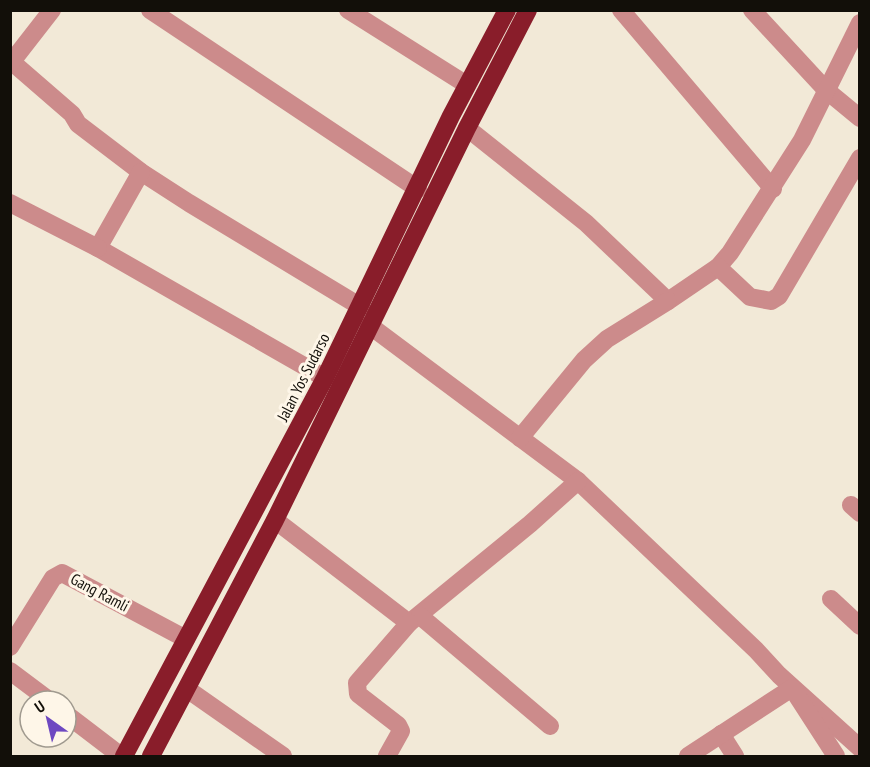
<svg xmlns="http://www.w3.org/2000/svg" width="870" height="767" font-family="'PT Sans Narrow',sans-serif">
<rect width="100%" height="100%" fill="#f2e9d7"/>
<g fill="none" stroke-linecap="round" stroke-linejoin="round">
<g stroke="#cc8b8b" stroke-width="18">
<path d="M 150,10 L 418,189"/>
<path d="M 348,10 L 467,85"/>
<path d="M 621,10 L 773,189"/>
<path d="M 752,10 L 826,90 L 860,118"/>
<path d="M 12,62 L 72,114 L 78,124 L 141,172 L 189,203 L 361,307"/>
<path d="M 10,64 L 52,10"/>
<path d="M 467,128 L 586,223 L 668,301 L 718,267 L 730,253 L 802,140 L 860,23"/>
<path d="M 141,172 L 98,248 L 325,378"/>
<path d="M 10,203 L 98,248"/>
<path d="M 718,267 L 750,297 L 771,301 L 779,296 L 860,158"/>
<path d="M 369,325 L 578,481 L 756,650 L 779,675 L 860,748"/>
<path d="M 520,438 L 584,360 L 607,339 L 668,301"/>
<path d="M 851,505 L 860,513"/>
<path d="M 275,520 L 409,623 L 530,524 L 578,481"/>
<path d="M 831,599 L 860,626"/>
<path d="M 420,616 L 550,726"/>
<path d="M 10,647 L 53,578 L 62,573 L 186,639"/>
<path d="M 10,671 L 50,701"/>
<path d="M 187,689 L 283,756"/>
<path d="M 66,714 L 121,756"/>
<path d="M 721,734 L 735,756"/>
<path d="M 387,756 L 401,731 L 398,725 L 358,694 L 357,683 L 409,623"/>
<path d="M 688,756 L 792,688 L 836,756"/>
</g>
<g stroke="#891d2a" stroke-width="18">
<path d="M 124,756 L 325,378 L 451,116 L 507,10"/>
<path d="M 151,756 L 275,520 L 467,128 L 528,10"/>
</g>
</g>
<g text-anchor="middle" stroke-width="6" stroke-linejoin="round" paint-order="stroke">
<g font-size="16" fill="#120f09" stroke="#fef6e8">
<text transform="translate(303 377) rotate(-63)" y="6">Jalan Yos Sudarso</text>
<text transform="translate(100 592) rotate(28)" y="6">Gang Ramli</text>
</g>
</g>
<rect width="870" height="767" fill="none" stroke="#120f09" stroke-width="24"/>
<g transform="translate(48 719) rotate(326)"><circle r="28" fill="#fef6e8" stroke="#a09a8f" stroke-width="1.5"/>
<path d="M0-4.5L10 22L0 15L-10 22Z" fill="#6e48c1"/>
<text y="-9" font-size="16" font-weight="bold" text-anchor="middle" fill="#120f09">U</text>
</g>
</svg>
